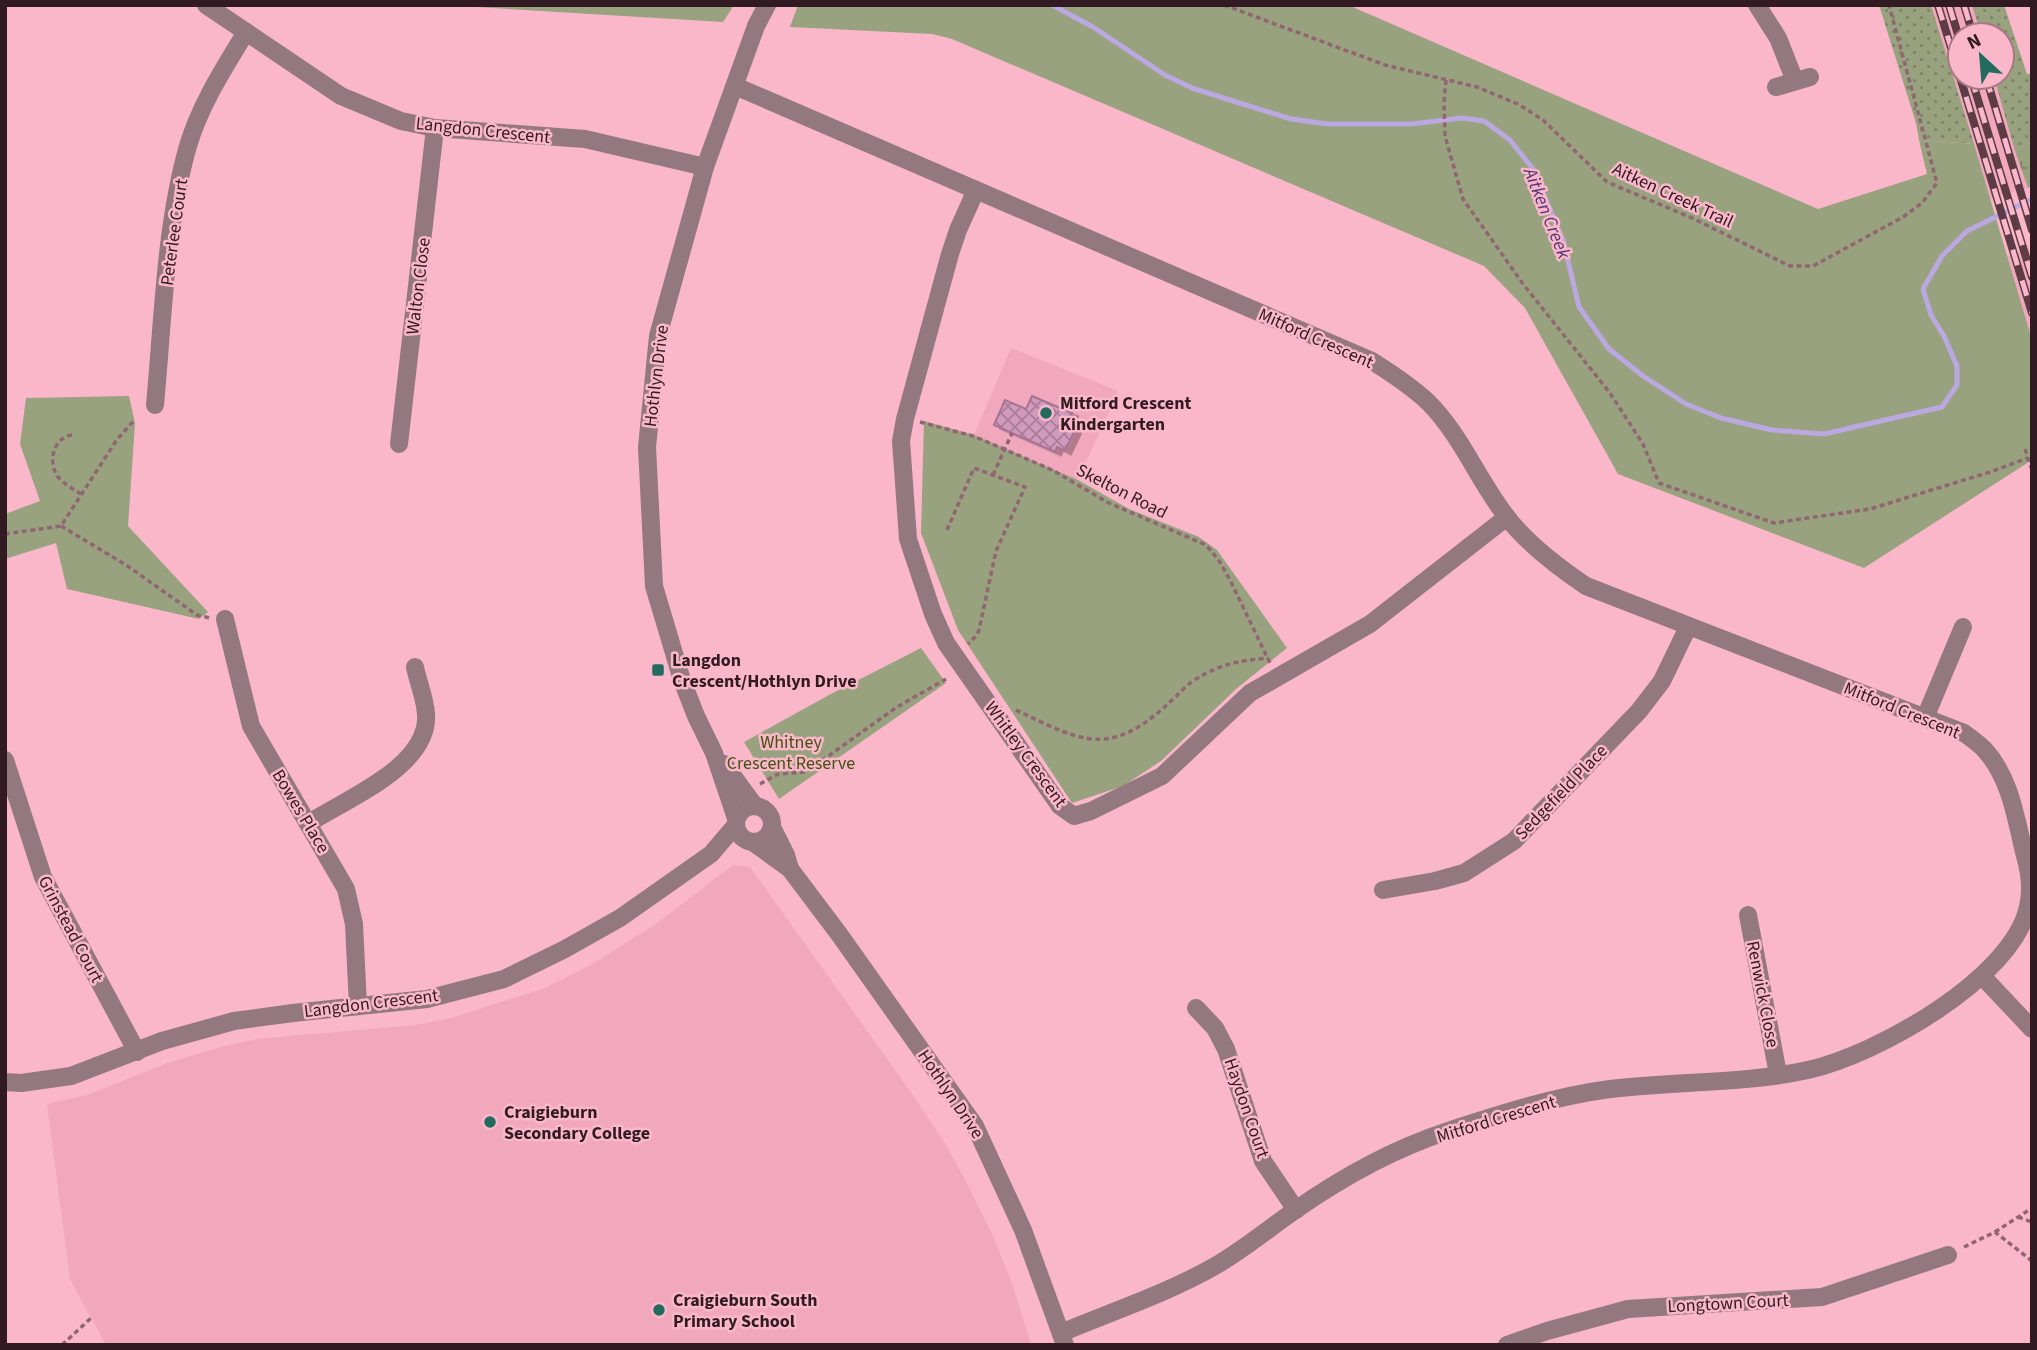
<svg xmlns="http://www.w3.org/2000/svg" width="2037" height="1350" font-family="'Source Sans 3',sans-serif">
<defs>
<pattern id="grass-dots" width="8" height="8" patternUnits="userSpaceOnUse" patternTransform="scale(1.75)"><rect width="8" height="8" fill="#98a27e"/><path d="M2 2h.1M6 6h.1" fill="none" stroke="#7d8367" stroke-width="1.8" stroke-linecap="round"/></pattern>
<pattern id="wetland-marsh" width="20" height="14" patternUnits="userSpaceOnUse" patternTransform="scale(1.75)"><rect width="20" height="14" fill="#98a27e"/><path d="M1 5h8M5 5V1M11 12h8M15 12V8" fill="none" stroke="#7d8367"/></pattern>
<pattern id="building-cross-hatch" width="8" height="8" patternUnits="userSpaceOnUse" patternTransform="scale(1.75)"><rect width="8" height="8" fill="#d19abd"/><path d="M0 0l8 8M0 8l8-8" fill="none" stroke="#aa7d99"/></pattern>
<filter id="shadow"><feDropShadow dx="6" dy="3.5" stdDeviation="0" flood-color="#0004"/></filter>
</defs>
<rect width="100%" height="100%" fill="#f9b7c9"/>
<g fill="#f1a8bd">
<path d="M 1931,5 L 1972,5 L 1981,35 L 1960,35 L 1960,77 L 1994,77 L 2028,188 L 1990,199 Z"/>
<path d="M 2032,248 L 2032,340 L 2006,256 Z"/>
<path d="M 1011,348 L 1118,391 L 1078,480 L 974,435 Z"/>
<path d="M 733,865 L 750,867 L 915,1098 L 943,1140 L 969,1187 L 992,1234 L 1012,1283 L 1031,1345 L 106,1345 L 70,1279 L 47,1104 L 87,1095 L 167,1063 L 221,1047 L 256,1039 L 416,1025 L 451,1018 L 545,988 L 594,963 L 656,924 Z"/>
</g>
<g fill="url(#grass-dots)">
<path d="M 1879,5 L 1931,5 L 1974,144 L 1919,140 L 1916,123 Z"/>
<path d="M 1972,5 L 2004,5 L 2027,74 L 2032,74 L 2032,142 L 2015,151 L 1994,77 L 2002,77 L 2002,35 L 1981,35 Z"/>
</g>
<path fill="url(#wetland-marsh)" d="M 2032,142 L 2032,185 L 2028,188 L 2015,151 Z"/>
<g fill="#98a27e">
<path d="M 443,5 L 734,5 L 723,22 Z"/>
<path d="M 798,5 L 1348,5 L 1818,209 L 1927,174 L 1919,140 L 1974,144 L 2032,340 L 2032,460 L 1864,568 L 1618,474 L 1525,308 L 1484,266 L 952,39 L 932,34 L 790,27 Z"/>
<path d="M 129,396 L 135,423 L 128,526 L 208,612 L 199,619 L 67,589 L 56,543 L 5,559 L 5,514 L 40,501 L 20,444 L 26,398 Z"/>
<path d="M 924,421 L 974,435 L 1078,480 L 1129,509 L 1199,537 L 1217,550 L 1287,648 L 1236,689 L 1161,761 L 1123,786 L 1072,803 L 958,630 L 921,533 Z"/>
<path d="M 921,648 L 946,683 L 779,799 L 744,742 L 829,695 Z"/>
</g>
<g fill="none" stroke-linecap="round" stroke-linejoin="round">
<path stroke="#bca8e0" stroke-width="5" d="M 1052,5 L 1093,27 L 1165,75 L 1192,88 L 1291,119 L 1328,124 L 1411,124 L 1462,118 L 1484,121 L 1510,140 L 1533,169 L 1563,240 L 1579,307 L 1609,349 L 1643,376 L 1686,404 L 1721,418 L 1772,430 L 1824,434 L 1942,407 L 1957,385 L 1957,366 L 1944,336 L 1931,315 L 1923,289 L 1942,256 L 1967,231 L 2032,199"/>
</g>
<path fill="url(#building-cross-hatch)" stroke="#a77294" stroke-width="2" filter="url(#shadow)" d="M 1032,396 L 1072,413 L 1066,426 L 1075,430 L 1065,451 L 1057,447 L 1055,452 L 994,425 L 1005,400 L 1026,409 Z"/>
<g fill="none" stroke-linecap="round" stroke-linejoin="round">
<g stroke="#916572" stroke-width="3.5" stroke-dasharray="5 3.5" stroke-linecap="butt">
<path d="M 1224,5 L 1385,65 L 1477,87 L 1518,104 L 1543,120 L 1607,182 L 1692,218 L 1790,266 L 1813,266 L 1903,217 L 1922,203 L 1937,183 L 1889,5"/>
<path d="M 1446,80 L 1444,103 L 1445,136 L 1463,199 L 1523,284 L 1610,393 L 1643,444 L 1659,483 L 1774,523 L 1870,509 L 1990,472 L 2028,458"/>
<path d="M 920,422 L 973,436 L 1004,449 L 1052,470 L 1109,503 L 1206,545 L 1218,559 L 1230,580 L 1270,663"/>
<path d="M 72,435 C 54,437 47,462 58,477 C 64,484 73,489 81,494"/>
<path d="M 2025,449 L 2032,470"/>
<path d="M 993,475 L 1012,433"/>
<path d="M 61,526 L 126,565 L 197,615 L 210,618"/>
<path d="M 947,530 L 974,468 L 1025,487 L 996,551 L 979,630 L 977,635 L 968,644"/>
<path d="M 5,534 L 61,526 L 116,441 L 135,419"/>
<path d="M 1016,710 C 1040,721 1066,736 1092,739 C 1124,742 1150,721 1172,700 C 1180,693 1187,684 1196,679 C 1223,663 1238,661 1268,658"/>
<path d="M 760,784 L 778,774 L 806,772 L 897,707 L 946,679"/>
<path d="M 2018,1217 L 2032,1222"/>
<path d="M 1995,1232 L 2032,1208"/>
<path d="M 1964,1247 L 1995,1232 L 2032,1261"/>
<path d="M 62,1345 L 91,1318"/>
</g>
<g stroke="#93787f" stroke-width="18">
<path d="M 206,5 L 341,96 L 401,121 L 435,128 L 585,139 L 705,167"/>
<path d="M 1757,5 L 1778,38 L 1795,81"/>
<path d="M 735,86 L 1372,361 C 1391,373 1411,386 1428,402 C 1461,435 1478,480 1506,516 C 1527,544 1558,567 1586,586 L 1964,733 C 1971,738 1978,743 1984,749 C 2011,778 2016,820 2025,856 C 2030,873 2032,889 2028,907 C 2012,979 1876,1055 1808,1070 C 1743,1084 1676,1081 1610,1089 C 1556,1096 1500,1114 1448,1131 C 1393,1149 1341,1178 1294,1211 C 1268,1229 1243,1250 1215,1266 C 1166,1294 1113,1311 1061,1333"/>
<path d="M 1776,87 L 1810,77"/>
<path d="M 976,190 L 958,230 L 950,254 L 905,419 L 901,441 L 908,539 L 933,614 L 946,643 L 1060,806 L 1074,816 L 1091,811 L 1162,776 L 1250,693 L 1370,624 L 1507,517"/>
<path d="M 155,405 C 163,321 165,226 188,146 C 200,105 224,68 246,32"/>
<path d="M 399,444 L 435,128"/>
<path d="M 225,619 L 251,726 L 346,889 L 354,924 L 358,1006"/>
<path d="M 1925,718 L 1963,627"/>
<path d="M 5,760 L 43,877 L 137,1052"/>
<path d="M 724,764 L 755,806"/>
<circle cx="754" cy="824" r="18"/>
<path d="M 736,818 L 714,753 L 696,716 L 682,680 L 654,586 L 647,447 L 658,336 L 705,167 L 756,26 L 767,5"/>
<path d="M 309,823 C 346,799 430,766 426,714 C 425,698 418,682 415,667"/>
<path d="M 772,827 L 786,855 L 790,869"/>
<path d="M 754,843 L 790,869 L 796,877 L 839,934 L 975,1126 L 1023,1230 L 1065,1345"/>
<path d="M 1383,890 L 1435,881 L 1464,873 L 1514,841 L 1639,711 L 1662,681 L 1688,627"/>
<path d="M 1748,915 L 1778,1074"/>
<path d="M 1982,976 L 2032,1029"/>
<path d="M 1196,1008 L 1215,1028 L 1226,1049 L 1263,1161 L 1296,1210"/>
<path d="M 5,1082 L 21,1083 L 71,1076 L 162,1041 L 234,1021 L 293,1013 L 427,999 L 504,979 L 565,949 L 620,918 L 711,854 L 735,826"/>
<path d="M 1507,1345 L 1547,1331 L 1628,1309 L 1822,1297 L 1948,1255"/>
</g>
<defs>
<g id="rail">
<path d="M 1938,5 L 2032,313"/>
<path d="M 1949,5 L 1960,41"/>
<path d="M 1964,5 L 1973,35"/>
<path d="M 1971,77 L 2032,277"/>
<path d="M 1986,77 L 2032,230"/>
</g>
</defs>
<use href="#rail" stroke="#5d3c46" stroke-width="8"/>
<use href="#rail" stroke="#f9b7c9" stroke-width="5" stroke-dasharray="16" stroke-linecap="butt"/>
</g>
<g fill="#236a5f" stroke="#f9b7c9" stroke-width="2.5">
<circle cx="1046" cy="413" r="7"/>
<rect x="651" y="663" width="14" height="14" rx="3.5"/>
<circle cx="490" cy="1122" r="7"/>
<circle cx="659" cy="1310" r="7"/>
</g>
<g text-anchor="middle" stroke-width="5" stroke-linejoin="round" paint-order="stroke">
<g font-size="18" fill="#321a22" stroke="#f9b7c9">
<text transform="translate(483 130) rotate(6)" y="6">Langdon Crescent</text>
<text transform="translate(1673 195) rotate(25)" y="6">Aitken Creek Trail</text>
<text transform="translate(174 232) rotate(-82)" y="6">Peterlee Court</text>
<text transform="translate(418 286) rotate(-83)" y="6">Walton Close</text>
<text transform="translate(1316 338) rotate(24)" y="6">Mitford Crescent</text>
<text transform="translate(656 376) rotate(-83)" y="6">Hothlyn Drive</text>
<text transform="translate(1122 491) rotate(27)" y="6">Skelton Road</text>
<text transform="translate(1902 710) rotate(22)" y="6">Mitford Crescent</text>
<text transform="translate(1026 754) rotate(54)" y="6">Whitley Crescent</text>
<text transform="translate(1561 792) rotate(-46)" y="6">Sedgefield Place</text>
<text transform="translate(301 811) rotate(59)" y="6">Bowes Place</text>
<text transform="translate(71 929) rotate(62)" y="6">Grinstead Court</text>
<text transform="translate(1763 994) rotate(79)" y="6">Renwick Close</text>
<text transform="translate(371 1003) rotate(-7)" y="6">Langdon Crescent</text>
<text transform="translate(951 1094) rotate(56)" y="6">Hothlyn Drive</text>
<text transform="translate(1247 1108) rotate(71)" y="6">Haydon Court</text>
<text transform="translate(1496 1119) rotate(-17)" y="6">Mitford Crescent</text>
<text transform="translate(1728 1303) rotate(-3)" y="6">Longtown Court</text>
</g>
<g font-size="18" font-weight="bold" fill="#321a22" stroke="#f9b7c9" text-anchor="start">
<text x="1060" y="409">Mitford Crescent<tspan x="1060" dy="21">Kindergarten</tspan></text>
<text x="672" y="666">Langdon<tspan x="672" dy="21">Crescent/Hothlyn Drive</tspan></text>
<text x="504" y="1118">Craigieburn<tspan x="504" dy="21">Secondary College</tspan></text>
<text x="673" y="1306">Craigieburn South<tspan x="673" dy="21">Primary School</tspan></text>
</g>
<g font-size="18" fill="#445210" stroke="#f9b7c9">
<text x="791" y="748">Whitney<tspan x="791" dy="21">Crescent Reserve</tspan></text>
</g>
<g font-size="19" font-style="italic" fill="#523679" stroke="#f9b7c9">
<text transform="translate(1548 213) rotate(68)" y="7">Aitken Creek</text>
</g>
</g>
<rect width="2037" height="1350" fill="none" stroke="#321a22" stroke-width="14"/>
<g transform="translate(1981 56) rotate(334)"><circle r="33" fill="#f9b7c9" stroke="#a97886" stroke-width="2"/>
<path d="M0-5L12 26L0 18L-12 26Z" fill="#236a5f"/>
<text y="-10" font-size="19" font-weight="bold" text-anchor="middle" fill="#321a22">N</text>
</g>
</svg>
